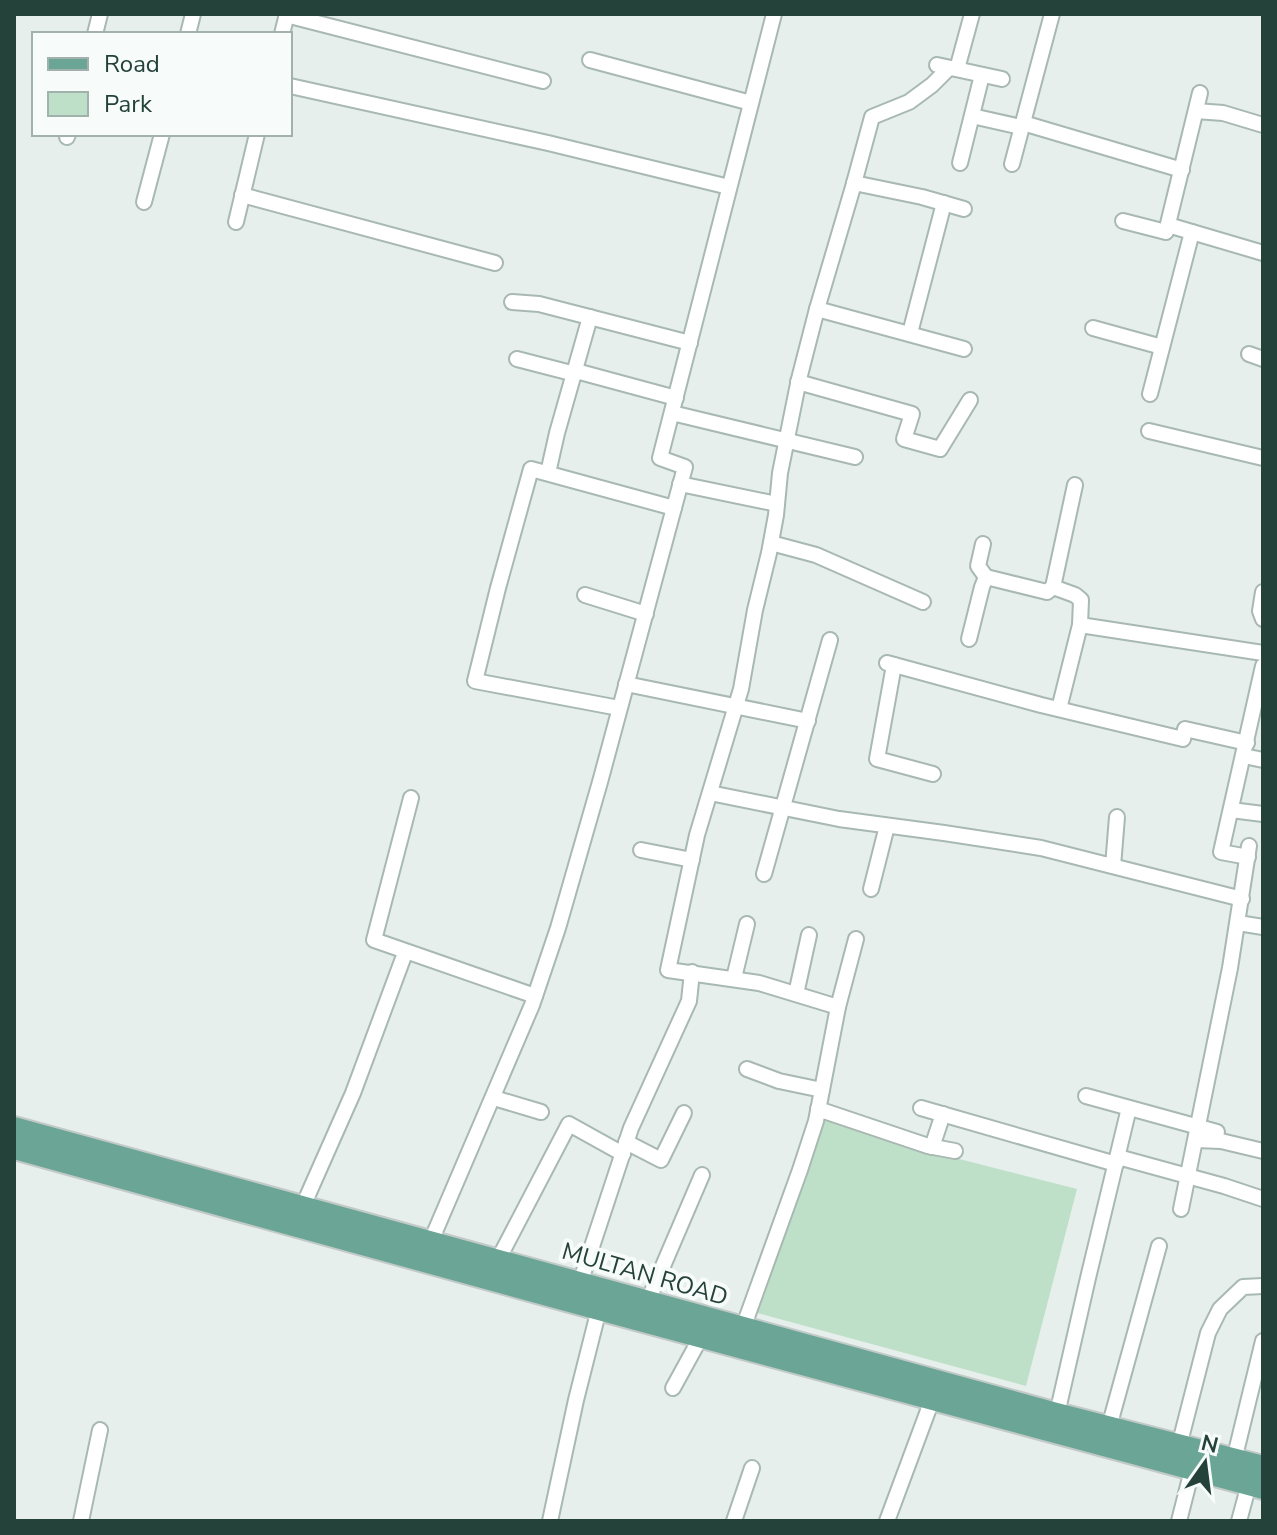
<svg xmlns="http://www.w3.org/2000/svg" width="1277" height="1535" font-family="'Nunito Sans',sans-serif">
<rect width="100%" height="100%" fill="#e6efeb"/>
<path fill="#bfe0c8" d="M 821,1117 L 932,1152 L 1077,1189 L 1026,1386 L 754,1312 Z"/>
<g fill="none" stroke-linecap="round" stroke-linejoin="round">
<defs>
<g id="street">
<path d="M 286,15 L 543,81"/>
<path d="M 95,34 L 100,14"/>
<path d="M 188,34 L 193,14"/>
<path d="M 282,34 L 287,14"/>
<path d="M 590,60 L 751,103"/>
<path d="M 937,65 L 1002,79"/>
<path d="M 957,69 L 972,14"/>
<path d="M 290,86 L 548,143 L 729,187"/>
<path d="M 1196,111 L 1223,113 L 1263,125"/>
<path d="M 972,116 L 1021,127"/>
<path d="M 1023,123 L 1182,170"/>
<path d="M 67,137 L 68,134"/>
<path d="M 960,163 L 982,75"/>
<path d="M 1012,164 L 1052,14"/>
<path d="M 854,183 L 922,197 L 964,209"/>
<path d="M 242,195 L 495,263"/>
<path d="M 144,202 L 162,134"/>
<path d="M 1123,221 L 1166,232 L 1200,93"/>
<path d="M 236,222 L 257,134"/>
<path d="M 1168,225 L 1263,253"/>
<path d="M 512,302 L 539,304 L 690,343"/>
<path d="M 817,309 L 964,349"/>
<path d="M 1093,328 L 1162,347"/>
<path d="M 910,333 L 944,203"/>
<path d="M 1249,354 L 1263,359"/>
<path d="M 517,359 L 575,374"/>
<path d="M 576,371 L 676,398"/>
<path d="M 798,382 L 912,414 L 904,439 L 940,449 L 970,400"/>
<path d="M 1150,394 L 1192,232"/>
<path d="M 672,413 L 855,457"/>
<path d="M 1149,431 L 1263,458"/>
<path d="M 548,473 L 557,433 L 590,317"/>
<path d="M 680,484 L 777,504"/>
<path d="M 771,543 L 816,555 L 923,602"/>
<path d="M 986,577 L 1047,592 L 1053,587 L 1075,595 L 1081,600 L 1080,625 L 1059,709"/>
<path d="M 1053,587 L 1075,485"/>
<path d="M 1263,592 L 1260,611 L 1263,619"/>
<path d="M 585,595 L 646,614"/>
<path d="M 1080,625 L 1263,653"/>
<path d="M 969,639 L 982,587 L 986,577 L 978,566 L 983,544"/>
<path d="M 887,663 L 1041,705 L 1183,739 L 1185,729 L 1247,743"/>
<path d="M 894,665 L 877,759 L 933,774"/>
<path d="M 626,684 L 808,721"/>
<path d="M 619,708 L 475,681 L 498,588 L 531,469 L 674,508"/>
<path d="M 1244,756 L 1263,760"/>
<path d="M 710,793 L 839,819 L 944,833 L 1041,848 L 1242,899"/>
<path d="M 411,798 L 374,940 L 535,996"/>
<path d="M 1231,810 L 1263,814"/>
<path d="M 641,850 L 692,860"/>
<path d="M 1248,857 L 1221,852 L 1263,666"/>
<path d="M 1113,866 L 1117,817"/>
<path d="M 764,874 L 830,640"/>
<path d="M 871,889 L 887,826"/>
<path d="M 1238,923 L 1263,927"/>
<path d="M 734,978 L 747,924"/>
<path d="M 796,994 L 809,935"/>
<path d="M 838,1007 L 759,983 L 668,970 L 697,835 L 741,689 L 755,610 L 769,553 L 776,515 L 780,473 L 799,379 L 817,309 L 853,187 L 872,117 L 909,102 L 932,85 L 949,68"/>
<path d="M 747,1069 L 779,1081 L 822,1090"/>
<path d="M 1086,1096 L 1217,1132"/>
<path d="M 494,1098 L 541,1112"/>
<path d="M 921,1108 L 1116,1164"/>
<path d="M 818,1109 L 928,1146 L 955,1151"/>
<path d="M 1196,1140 L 1221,1141 L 1263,1151"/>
<path d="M 626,1142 L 661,1160 L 684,1113"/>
<path d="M 932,1147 L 943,1114"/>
<path d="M 1118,1157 L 1224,1186 L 1263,1199"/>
<path d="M 303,1206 L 353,1093 L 405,953"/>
<path d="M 1181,1209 L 1230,968 L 1249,846"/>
<path d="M 431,1241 L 532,1005 L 558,928 L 600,782 L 685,467 L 660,458 L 774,14"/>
<path d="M 498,1260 L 569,1124 L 623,1154"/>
<path d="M 580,1283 L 631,1128 L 689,1001 L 692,972"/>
<path d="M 648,1301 L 702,1175"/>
<path d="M 743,1328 L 800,1170 L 816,1121 L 838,1007 L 856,939"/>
<path d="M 673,1388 L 701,1337"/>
<path d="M 1057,1414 L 1088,1278 L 1129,1108"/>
<path d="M 1109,1427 L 1159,1246"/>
<path d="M 1179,1446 L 1208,1333 L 1220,1309 L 1243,1287 L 1263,1286"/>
<path d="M 1234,1460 L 1263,1341"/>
<path d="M 81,1521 L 100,1430"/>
<path d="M 550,1521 L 576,1400 L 599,1309"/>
<path d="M 734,1521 L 752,1468"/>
<path d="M 887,1521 L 932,1400"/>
<path d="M 1179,1521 L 1192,1470"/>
<path d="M 1239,1521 L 1249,1484"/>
</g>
<g id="primary">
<path d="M 14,1128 L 1053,1413 L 1263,1467"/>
<path d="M 14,1148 L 595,1308 L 1263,1488"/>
</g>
</defs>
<use href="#street" stroke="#a8b8b2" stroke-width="18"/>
<use href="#primary" stroke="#c2cac8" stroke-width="26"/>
<use href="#street" stroke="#fff" stroke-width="14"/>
<use href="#primary" stroke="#6aa596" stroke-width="22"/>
</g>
<g text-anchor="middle" stroke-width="8" stroke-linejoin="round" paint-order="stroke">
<g font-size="24" fill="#24423a" stroke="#f7fbf9">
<text transform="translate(645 1274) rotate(16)" y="8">MULTAN ROAD</text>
</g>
</g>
<rect width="1277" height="1535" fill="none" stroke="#24423a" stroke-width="32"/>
<rect x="32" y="32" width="260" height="104" fill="#f7fbf9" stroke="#a3b1ad" stroke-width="2"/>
<rect x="48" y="58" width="40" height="12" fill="#6aa596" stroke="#a3b1ad" stroke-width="2"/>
<text x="104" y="72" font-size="24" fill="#24423a">Road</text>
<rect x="48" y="92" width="40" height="24" fill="#bfe0c8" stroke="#a3b1ad" stroke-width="2"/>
<text x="104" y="112" font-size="24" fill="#24423a">Park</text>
<g transform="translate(1205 1463) rotate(14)" stroke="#f7fbf9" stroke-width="6" paint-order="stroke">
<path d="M0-6L14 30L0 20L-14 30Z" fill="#24423a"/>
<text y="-12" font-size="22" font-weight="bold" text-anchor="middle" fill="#24423a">N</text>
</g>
</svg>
